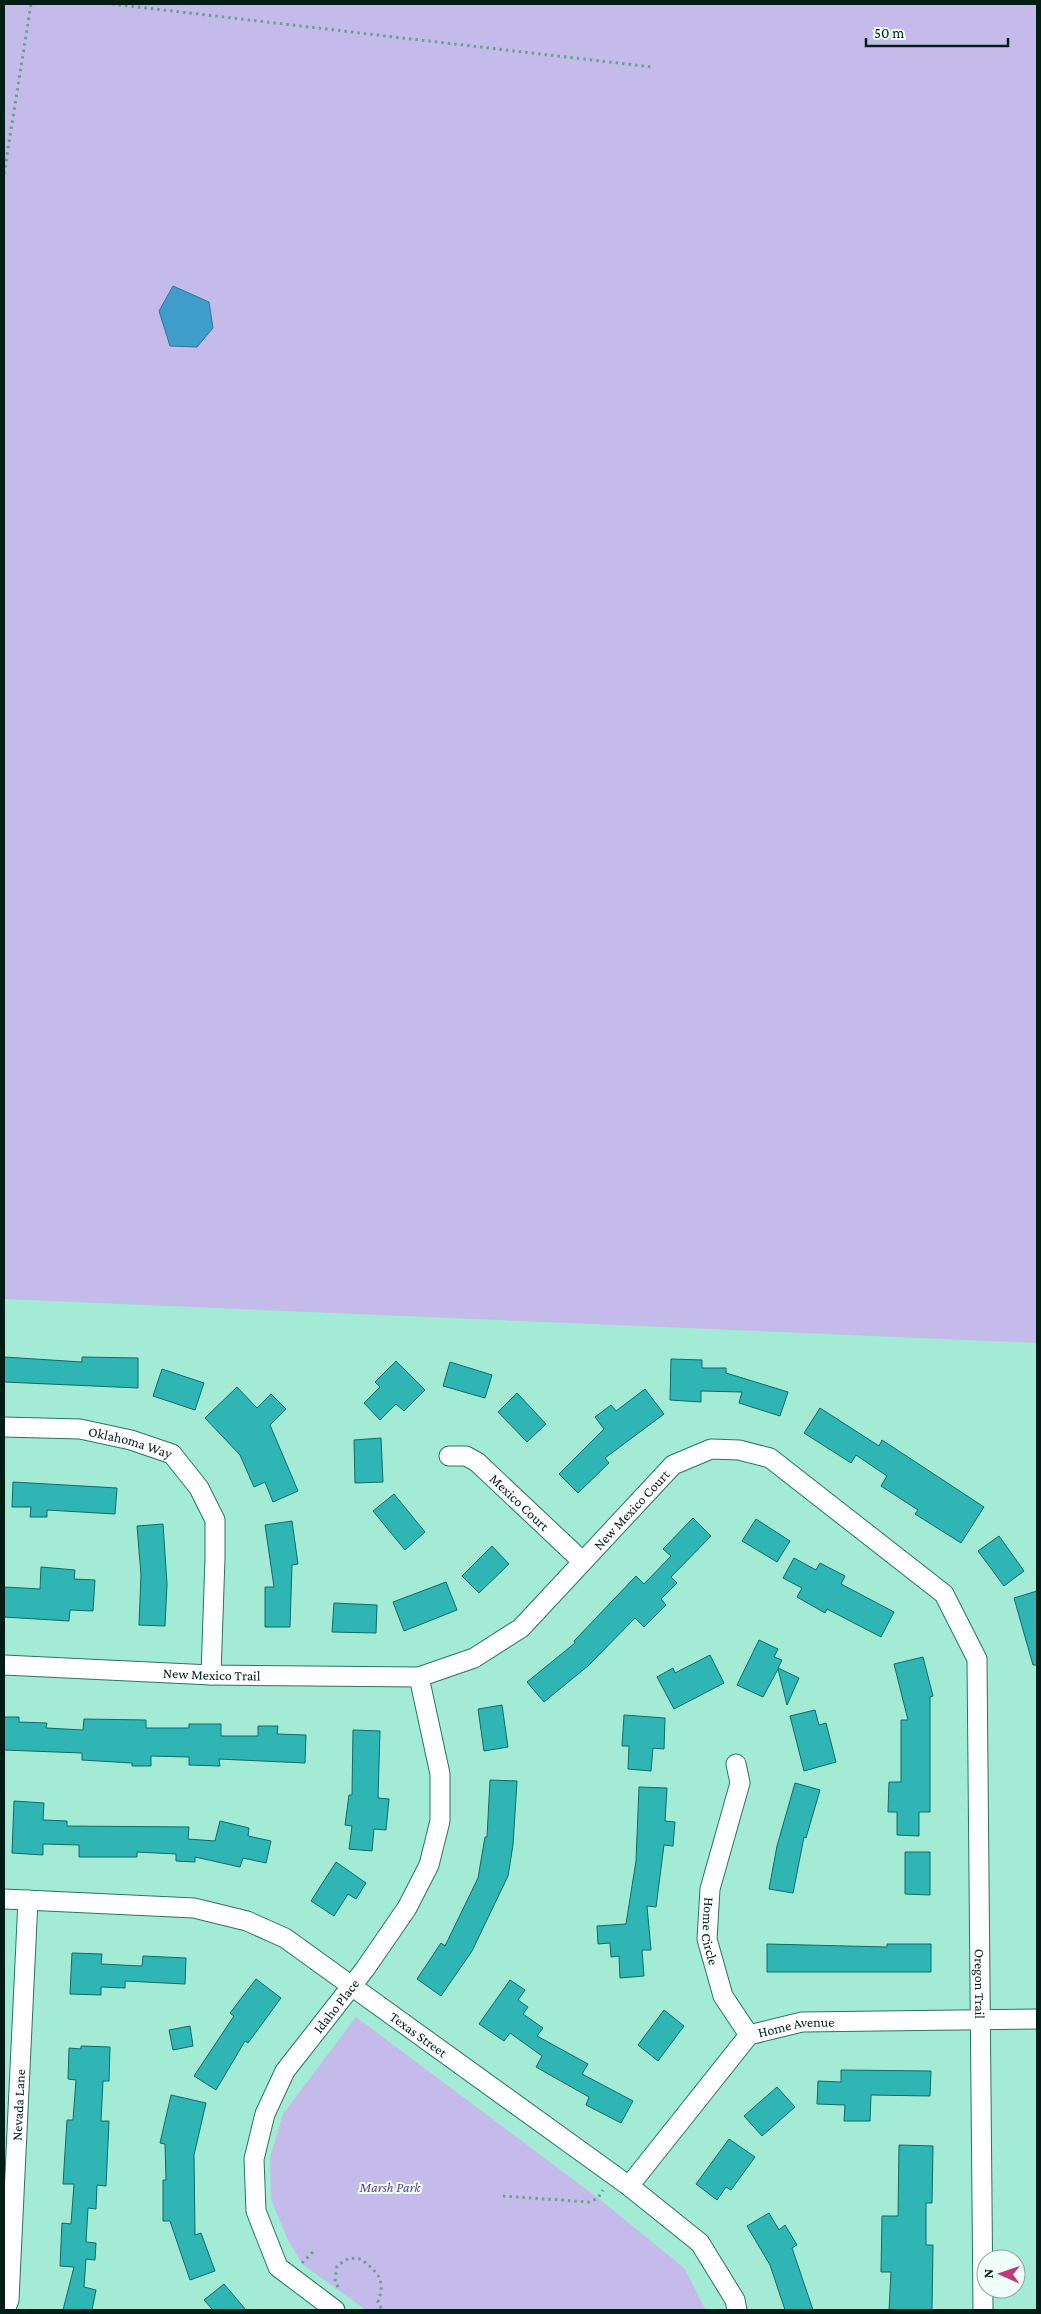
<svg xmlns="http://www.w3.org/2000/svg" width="1041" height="2314" font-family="'Crimson Pro',serif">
<rect width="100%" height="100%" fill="#a3ebd5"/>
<g fill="#c4bbea">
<path d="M 4,4 L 1037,4 L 1037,1343 L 4,1299 Z"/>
<path d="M 356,2017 L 598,2198 L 684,2268 L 706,2310 L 366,2310 L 302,2264 L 287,2238 L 271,2199 L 270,2157 L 283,2114 Z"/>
</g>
<path fill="#409dcb" stroke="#2d7795" d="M 173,286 L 209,302 L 213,328 L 197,347 L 170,346 L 159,311 Z"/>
<g fill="#2fb6b4" stroke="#0e6b6a">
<path d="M 4,1357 L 82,1362 L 82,1357 L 138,1358 L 138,1388 L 4,1382 Z"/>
<path d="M 671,1359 L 702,1360 L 702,1368 L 726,1368 L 726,1373 L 788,1392 L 780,1416 L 739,1403 L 742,1392 L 701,1391 L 701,1402 L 670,1400 Z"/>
<path d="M 396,1361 L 425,1390 L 404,1411 L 396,1404 L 380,1420 L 364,1403 L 380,1387 L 375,1382 Z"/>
<path d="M 450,1362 L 492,1375 L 485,1398 L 443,1386 Z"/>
<path d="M 162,1369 L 204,1383 L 195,1410 L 153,1396 Z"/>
<path d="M 237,1387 L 257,1408 L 271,1394 L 286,1409 L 270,1425 L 298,1491 L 273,1502 L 265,1482 L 254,1487 L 240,1455 L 205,1418 Z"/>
<path d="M 645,1389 L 664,1414 L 605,1458 L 609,1463 L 578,1493 L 559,1474 L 604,1429 L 595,1417 L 611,1405 L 616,1411 Z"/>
<path d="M 517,1393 L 546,1424 L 527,1442 L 498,1412 Z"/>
<path d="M 820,1408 L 879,1446 L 882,1440 L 984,1507 L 961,1543 L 915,1514 L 918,1510 L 881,1486 L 887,1476 L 856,1455 L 851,1463 L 804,1433 Z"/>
<path d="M 381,1438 L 383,1482 L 355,1483 L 354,1440 Z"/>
<path d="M 13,1482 L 117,1488 L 115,1514 L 47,1510 L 47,1517 L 30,1517 L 31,1507 L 12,1507 Z"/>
<path d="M 394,1494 L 425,1532 L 405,1550 L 373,1511 Z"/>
<path d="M 693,1518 L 711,1536 L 671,1577 L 677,1583 L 661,1599 L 666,1605 L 644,1627 L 635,1618 L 589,1665 L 544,1702 L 527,1682 L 575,1643 L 574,1641 L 636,1576 L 644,1584 L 671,1556 L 663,1549 Z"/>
<path d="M 756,1519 L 790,1541 L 777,1562 L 742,1541 Z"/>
<path d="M 292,1521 L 298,1564 L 292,1565 L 290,1627 L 265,1627 L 265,1587 L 274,1587 L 265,1525 Z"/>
<path d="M 163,1524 L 167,1584 L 165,1626 L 139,1625 L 141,1575 L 137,1526 Z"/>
<path d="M 999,1536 L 1024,1571 L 1004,1586 L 978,1551 Z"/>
<path d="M 492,1546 L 509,1564 L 479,1593 L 462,1576 Z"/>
<path d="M 794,1558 L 816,1570 L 820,1563 L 845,1576 L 841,1584 L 894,1612 L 881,1637 L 827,1609 L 825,1613 L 797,1597 L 802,1588 L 783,1578 Z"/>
<path d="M 41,1567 L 75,1570 L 74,1579 L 95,1580 L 93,1611 L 70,1610 L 69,1621 L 4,1617 L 4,1587 L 40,1589 Z"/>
<path d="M 446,1582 L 457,1610 L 404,1631 L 393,1602 Z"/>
<path d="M 1037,1591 L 1037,1665 L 1033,1665 L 1014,1598 Z"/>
<path d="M 334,1603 L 377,1605 L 376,1633 L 332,1632 Z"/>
<path d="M 759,1640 L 778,1649 L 774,1657 L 782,1660 L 778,1668 L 799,1678 L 787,1705 L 778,1669 L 763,1697 L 737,1685 Z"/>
<path d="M 710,1655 L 724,1683 L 674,1709 L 657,1677 L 673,1668 L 675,1673 Z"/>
<path d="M 923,1657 L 933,1696 L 930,1697 L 930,1812 L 919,1812 L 919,1836 L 897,1835 L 897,1812 L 888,1812 L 889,1782 L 901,1782 L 901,1720 L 908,1720 L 894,1664 Z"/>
<path d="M 502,1705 L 508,1747 L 484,1751 L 478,1709 Z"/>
<path d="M 815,1710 L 819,1725 L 826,1723 L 836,1762 L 804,1771 L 790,1716 Z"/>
<path d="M 624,1715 L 665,1718 L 664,1749 L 653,1748 L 651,1771 L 628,1769 L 629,1746 L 622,1746 Z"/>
<path d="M 4,1717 L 19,1717 L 19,1722 L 47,1723 L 46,1728 L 83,1730 L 84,1719 L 146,1720 L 146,1728 L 189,1728 L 189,1724 L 221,1724 L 221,1736 L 258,1736 L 258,1726 L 278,1726 L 277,1734 L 306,1735 L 305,1763 L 219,1759 L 220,1766 L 189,1765 L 189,1757 L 151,1756 L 151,1766 L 132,1766 L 132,1763 L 82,1760 L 82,1753 L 4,1750 Z"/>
<path d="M 353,1730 L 380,1731 L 378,1798 L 389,1799 L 386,1830 L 374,1829 L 372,1851 L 349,1849 L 352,1826 L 345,1825 L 349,1795 L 352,1795 Z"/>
<path d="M 490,1780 L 517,1781 L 513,1845 L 508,1876 L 472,1951 L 441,1996 L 417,1979 L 441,1943 L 445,1946 L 478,1878 L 485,1837 L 487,1837 Z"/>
<path d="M 795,1783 L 820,1790 L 806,1838 L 804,1837 L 793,1893 L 769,1889 L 777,1846 Z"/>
<path d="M 639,1787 L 667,1788 L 665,1821 L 675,1822 L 673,1846 L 664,1845 L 656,1907 L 647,1906 L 651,1950 L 642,1950 L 644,1976 L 620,1978 L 619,1956 L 611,1957 L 610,1943 L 598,1944 L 597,1926 L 626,1924 L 636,1861 Z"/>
<path d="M 14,1801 L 44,1803 L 43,1820 L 67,1821 L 67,1826 L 189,1827 L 188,1839 L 215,1841 L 220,1821 L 249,1828 L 248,1836 L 271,1841 L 266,1863 L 243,1858 L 240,1867 L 195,1857 L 195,1862 L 176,1861 L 176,1854 L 137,1852 L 137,1857 L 79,1857 L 79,1845 L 43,1844 L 43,1855 L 12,1853 Z"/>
<path d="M 905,1852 L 930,1852 L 930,1895 L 905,1894 Z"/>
<path d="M 336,1862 L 366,1883 L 356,1899 L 348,1894 L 334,1916 L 311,1901 Z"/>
<path d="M 767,1944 L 887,1947 L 887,1944 L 931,1944 L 931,1972 L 767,1972 Z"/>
<path d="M 72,1953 L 102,1954 L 101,1964 L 142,1966 L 143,1956 L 186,1958 L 185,1984 L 125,1981 L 125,1988 L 101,1987 L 101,1995 L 70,1994 Z"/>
<path d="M 256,1979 L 281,1998 L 248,2043 L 245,2041 L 216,2090 L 194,2076 L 234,2016 L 230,2013 Z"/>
<path d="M 510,1980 L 525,1990 L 518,2000 L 528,2007 L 523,2014 L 543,2028 L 537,2036 L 588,2064 L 582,2074 L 633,2101 L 621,2123 L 586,2105 L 589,2097 L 536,2067 L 542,2056 L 510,2033 L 504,2041 L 479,2024 Z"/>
<path d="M 664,2010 L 684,2026 L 658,2061 L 638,2045 Z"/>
<path d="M 190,2026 L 193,2046 L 173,2050 L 169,2030 Z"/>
<path d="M 81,2046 L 110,2047 L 109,2081 L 103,2081 L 101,2121 L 109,2121 L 106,2186 L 97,2185 L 96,2209 L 88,2208 L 86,2242 L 96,2243 L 95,2260 L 86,2259 L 84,2287 L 96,2290 L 92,2310 L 63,2310 L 74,2267 L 60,2266 L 62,2223 L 71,2224 L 74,2184 L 63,2184 L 67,2120 L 73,2120 L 76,2080 L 68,2079 L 69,2048 L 81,2049 Z"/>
<path d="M 841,2070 L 931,2071 L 930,2096 L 871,2095 L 870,2121 L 844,2121 L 845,2105 L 817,2104 L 818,2081 L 841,2082 Z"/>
<path d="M 777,2087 L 795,2107 L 762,2136 L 744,2116 Z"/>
<path d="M 171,2095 L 206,2103 L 194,2155 L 195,2235 L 201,2233 L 215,2271 L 190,2280 L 170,2221 L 163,2221 L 163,2180 L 166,2180 L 165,2144 L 160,2143 Z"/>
<path d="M 729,2139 L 755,2157 L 731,2190 L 726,2187 L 717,2200 L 696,2184 Z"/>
<path d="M 899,2145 L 933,2146 L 932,2203 L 926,2203 L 926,2245 L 933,2245 L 932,2310 L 889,2310 L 891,2272 L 881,2272 L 882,2216 L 898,2216 Z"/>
<path d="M 769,2213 L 779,2230 L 785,2225 L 797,2245 L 792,2248 L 813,2310 L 785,2310 L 770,2265 L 747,2226 Z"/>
<path d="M 224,2284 L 246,2310 L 213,2310 L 204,2300 Z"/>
</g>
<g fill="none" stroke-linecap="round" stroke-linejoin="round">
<defs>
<g id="minor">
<path id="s1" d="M 4,1427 L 80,1429 L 131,1440 L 172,1454 L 199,1488 L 215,1520 L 215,1558 L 211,1675"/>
<path id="s2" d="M 449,1456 L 466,1456 L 477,1462 L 582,1561"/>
<path id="s3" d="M 4,1665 L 211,1675 L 419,1677 L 474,1658 L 521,1628 L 673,1465 L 711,1449 L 739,1450 L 770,1458 L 944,1594 L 977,1659 L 983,2310"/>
<path id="s4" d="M 736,1764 L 740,1783 L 710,1889 L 707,1939 L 723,1996 L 749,2035"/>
<path id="s5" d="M 4,1899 L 194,1908 L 247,1921 L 285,1938 L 629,2186 L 700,2243 L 735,2300 L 737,2310"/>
<path id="s6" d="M 629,2186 L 749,2035 L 802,2022 L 1037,2019"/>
<path id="s7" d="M 5,2310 L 9,2300 L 28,1900"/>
<path id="s8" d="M 335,2310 L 278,2267 L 256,2211 L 254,2159 L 265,2114 L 285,2071 L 365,1969 L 407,1908 L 429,1865 L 440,1821 L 440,1774 L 419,1677"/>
</g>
</defs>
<use href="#minor" stroke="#2b7462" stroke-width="21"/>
<g stroke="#69a291" stroke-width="3" stroke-dasharray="2.5 4" stroke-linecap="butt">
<path d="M 112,4 L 652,67"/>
<path d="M 4,174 L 31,4"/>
<path d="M 503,2196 L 589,2202 L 598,2198 L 603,2190"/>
<path d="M 302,2263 L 314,2251"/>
<path d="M 338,2287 L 335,2281 L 337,2266 L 349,2258 L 361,2259 C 378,2273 386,2279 378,2302 L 382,2310"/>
</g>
<use href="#minor" stroke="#fff" stroke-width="19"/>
</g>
<g text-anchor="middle" stroke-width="4" stroke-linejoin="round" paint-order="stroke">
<g font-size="14" fill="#001d16" stroke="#f0fef9">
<text dy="5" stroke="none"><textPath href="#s1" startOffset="128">Oklahoma Way</textPath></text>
<text dy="5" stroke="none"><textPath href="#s2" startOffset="88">Mexico Court</textPath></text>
<text dy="5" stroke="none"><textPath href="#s3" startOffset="691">New Mexico Court</textPath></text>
<text dy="5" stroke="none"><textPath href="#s3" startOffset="208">New Mexico Trail</textPath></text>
<text dy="5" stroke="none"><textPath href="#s4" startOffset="172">Home Circle</textPath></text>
<text dy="5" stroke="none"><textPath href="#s3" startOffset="1472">Oregon Trail</textPath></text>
<text dy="5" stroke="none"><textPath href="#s8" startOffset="360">Idaho Place</textPath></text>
<text dy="5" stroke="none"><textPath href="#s6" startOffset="241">Home Avenue</textPath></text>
<text dy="5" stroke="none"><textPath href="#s5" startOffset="451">Texas Street</textPath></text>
<text dy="5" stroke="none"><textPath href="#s7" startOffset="206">Nevada Lane</textPath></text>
</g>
<g font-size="14" font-style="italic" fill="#5a3f98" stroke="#f0fef9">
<text x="390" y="2192">Marsh Park</text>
</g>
</g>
<rect width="1041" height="2314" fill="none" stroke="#001d16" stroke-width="10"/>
<g transform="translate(1001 2274) rotate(272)"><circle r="24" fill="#f0fef9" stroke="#90a49e"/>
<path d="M0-4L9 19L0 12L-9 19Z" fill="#be387b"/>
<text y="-8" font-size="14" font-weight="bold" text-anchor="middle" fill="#001d16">N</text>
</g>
<path d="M866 38v8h142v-8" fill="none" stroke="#001d16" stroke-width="2.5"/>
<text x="874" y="38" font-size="15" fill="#001d16" stroke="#f0fef9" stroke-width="4" paint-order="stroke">50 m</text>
</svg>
